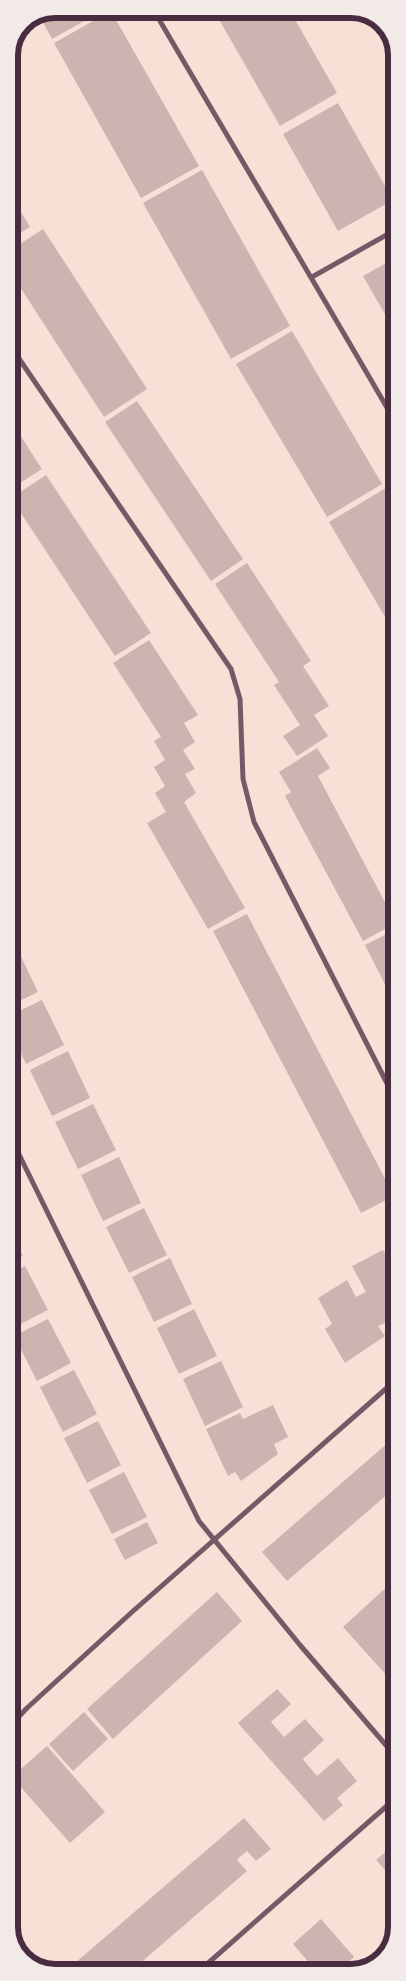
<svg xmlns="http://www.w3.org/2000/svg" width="406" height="1981" font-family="Cabin,sans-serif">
<rect width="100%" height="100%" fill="#f7e1d7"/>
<g fill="#ccb4b1">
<path d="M 55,9 L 106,9 L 52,39 L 39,15 Z"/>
<path d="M 213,9 L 289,9 L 337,93 L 280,126 Z"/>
<path d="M 111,11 L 199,166 L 141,198 L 54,43 Z"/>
<path d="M 374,17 L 384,22 L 395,44 L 390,47 Z"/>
<path d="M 338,103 L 393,200 L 338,231 L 283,134 Z"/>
<path d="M 202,170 L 290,326 L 231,359 L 143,203 Z"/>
<path d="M 9,192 L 30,227 L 9,240 Z"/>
<path d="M 43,229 L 147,389 L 104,417 L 9,270 L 9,251 Z"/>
<path d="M 397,257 L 397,335 L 363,276 Z"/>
<path d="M 292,331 L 382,484 L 327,517 L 236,364 Z"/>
<path d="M 137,401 L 243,559 L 211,581 L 105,422 Z"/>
<path d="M 9,418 L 42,469 L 9,490 Z"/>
<path d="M 46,475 L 151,633 L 115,656 L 11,498 Z"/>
<path d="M 386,488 L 397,508 L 397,637 L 329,522 Z"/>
<path d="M 247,563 L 311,661 L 303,666 L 329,706 L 314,715 L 328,736 L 297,756 L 283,736 L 300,725 L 274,685 L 279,682 L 215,584 Z"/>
<path d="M 149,640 L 198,715 L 184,723 L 195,742 L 183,750 L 195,769 L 185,774 L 196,793 L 184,802 L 245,908 L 208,929 L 147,823 L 166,812 L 155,793 L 165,786 L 154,767 L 165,760 L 154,741 L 161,737 L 113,663 Z"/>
<path d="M 317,748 L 330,768 L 318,776 L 396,923 L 363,941 L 285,796 L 291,792 L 279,772 Z"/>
<path d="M 247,914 L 394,1196 L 361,1213 L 213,931 Z"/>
<path d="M 397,929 L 397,1008 L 365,945 Z"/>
<path d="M 16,946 L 38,992 L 9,1006 L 9,949 Z"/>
<path d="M 42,1000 L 64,1045 L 26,1064 L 9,1028 L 9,1016 Z"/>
<path d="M 68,1051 L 90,1098 L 52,1116 L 30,1070 Z"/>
<path d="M 93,1104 L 116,1150 L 78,1169 L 55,1122 Z"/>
<path d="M 119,1157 L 141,1203 L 103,1221 L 81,1175 Z"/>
<path d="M 144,1208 L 167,1255 L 129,1273 L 106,1227 Z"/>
<path d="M 9,1230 L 23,1256 L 9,1263 Z"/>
<path d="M 397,1235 L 397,1254 L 389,1239 Z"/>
<path d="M 383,1250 L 396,1273 L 397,1273 L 397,1317 L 378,1326 L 385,1336 L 345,1363 L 325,1329 L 332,1324 L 318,1298 L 347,1280 L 356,1297 L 366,1292 L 352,1266 Z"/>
<path d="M 170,1258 L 192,1304 L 154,1322 L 132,1277 Z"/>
<path d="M 25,1266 L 48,1310 L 13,1328 L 9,1319 L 9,1274 Z"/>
<path d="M 194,1309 L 217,1356 L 179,1374 L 157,1328 Z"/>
<path d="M 48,1319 L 71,1363 L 37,1381 L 14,1336 Z"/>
<path d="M 221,1361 L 243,1407 L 205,1426 L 183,1379 Z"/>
<path d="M 74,1370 L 97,1414 L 63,1432 L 40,1387 Z"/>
<path d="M 273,1405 L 288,1437 L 274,1444 L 278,1454 L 241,1481 L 235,1472 L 228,1476 L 206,1429 L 240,1413 L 243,1419 Z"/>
<path d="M 98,1421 L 121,1465 L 87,1483 L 64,1438 Z"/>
<path d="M 397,1435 L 397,1486 L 287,1581 L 262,1552 Z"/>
<path d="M 124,1472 L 147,1517 L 112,1534 L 89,1490 Z"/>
<path d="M 147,1522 L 158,1543 L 125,1560 L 114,1539 Z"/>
<path d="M 391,1583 L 397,1589 L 397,1687 L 343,1627 Z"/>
<path d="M 217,1592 L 242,1621 L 113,1739 L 87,1709 Z"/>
<path d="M 277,1689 L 291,1704 L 271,1722 L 284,1737 L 305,1719 L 324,1740 L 303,1759 L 311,1769 L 317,1776 L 338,1758 L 357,1781 L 337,1798 L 343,1805 L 324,1821 L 238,1723 Z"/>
<path d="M 84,1712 L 108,1739 L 73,1771 L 49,1744 Z"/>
<path d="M 47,1746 L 105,1812 L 70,1843 L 12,1777 Z"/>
<path d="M 244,1818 L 271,1849 L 256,1861 L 247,1851 L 242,1855 L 237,1860 L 247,1871 L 130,1972 L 71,1972 L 68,1969 Z"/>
<path d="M 397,1842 L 397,1883 L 376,1860 Z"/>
<path d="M 321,1919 L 354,1957 L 337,1972 L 317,1972 L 293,1944 Z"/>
<path d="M 273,1962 L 282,1972 L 261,1972 Z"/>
</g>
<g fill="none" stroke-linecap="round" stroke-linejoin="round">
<g stroke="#755966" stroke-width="5">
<path d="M 153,9 C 234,148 317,286 397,425"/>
<path d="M 312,277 L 397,229"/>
<path d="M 9,344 L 231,669 L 240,699 L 243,779 L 254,822 L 397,1103"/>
<path d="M 9,1134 L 199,1521 L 300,1645 L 397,1758"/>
<path d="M 9,1727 L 27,1708 L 132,1612 L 397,1379"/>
<path d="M 198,1972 L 397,1797"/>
</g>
</g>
<path d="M0 0H406V1981H0ZM55 18H351A37 37 0 0 1 388 55V1927A37 37 0 0 1 351 1964H55A37 37 0 0 1 18 1927V55A37 37 0 0 1 55 18Z" fill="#f1eae7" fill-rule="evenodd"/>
<path fill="none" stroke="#4a2c40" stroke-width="6" d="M55 18H351A37 37 0 0 1 388 55V1927A37 37 0 0 1 351 1964H55A37 37 0 0 1 18 1927V55A37 37 0 0 1 55 18Z"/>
</svg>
